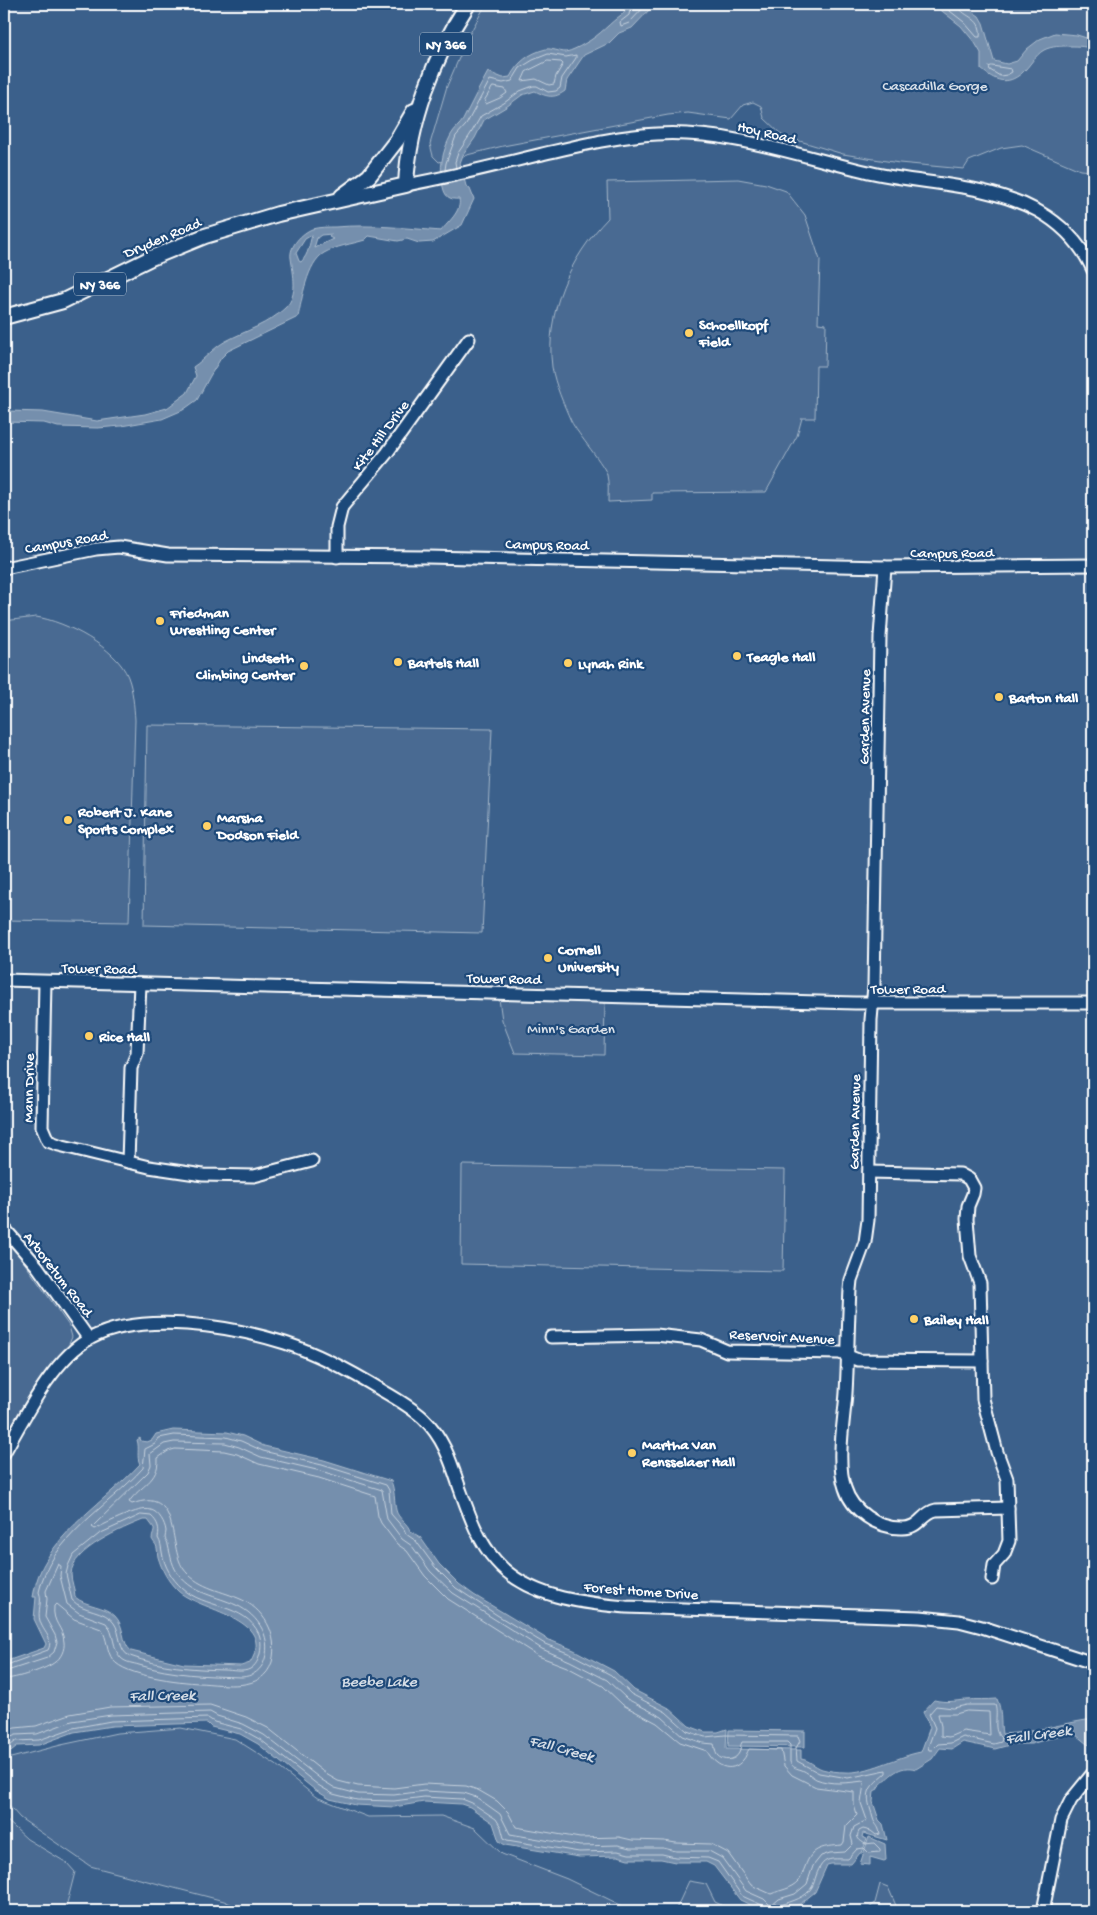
<svg xmlns="http://www.w3.org/2000/svg" width="1097" height="1915" font-family="'Gochi Hand',sans-serif">
<rect width="100%" height="100%" fill="#2c5582"/>
<filter id="ink" filterUnits="userSpaceOnUse"><feTurbulence type="fractalNoise" baseFrequency=".02" numOctaves="2"/><feDisplacementMap in="SourceGraphic" scale="10" xChannelSelector="R" yChannelSelector="G"/><feConvolveMatrix kernelMatrix="1 2 1 2 8 2 1 2 1" color-interpolation-filters="sRGB"/></filter>
<g filter="url(#ink)">
<rect fill="#3b618b" x="4" y="4" width="1089" height="1907"/>
<g fill="#486b92" stroke="#a4b5c8">
<path d="M 486,4 L 1093,4 L 1093,171 L 1080,170 L 1022,145 L 1001,148 L 969,161 L 964,169 L 899,163 L 843,154 L 783,136 L 764,118 L 761,106 L 753,102 L 743,105 L 731,119 L 688,113 L 668,115 L 503,146 L 439,162 L 433,156 L 430,144 L 447,86 L 469,35 Z"/>
<path d="M 738,179 L 766,184 L 786,191 L 805,215 L 820,260 L 818,323 L 826,324 L 825,366 L 816,366 L 815,418 L 802,418 L 797,436 L 766,492 L 652,493 L 652,500 L 608,502 C 608,493 609,483 607,475 C 606,467 577,433 571,421 C 564,405 555,385 552,367 C 545,312 570,257 608,218 L 607,182 Z"/>
<path d="M 36,617 C 65,621 117,648 128,677 C 133,690 134,706 135,720 L 129,922 L 4,920 L 4,621 Z"/>
<path d="M 147,725 L 492,729 L 482,933 L 144,925 Z"/>
<path d="M 499,999 L 605,1002 L 604,1055 L 515,1053 L 502,1020 Z"/>
<path d="M 462,1165 L 785,1170 L 783,1271 L 461,1264 Z"/>
<path d="M 4,1238 L 11,1244 L 69,1326 L 72,1337 L 67,1349 L 43,1376 L 4,1438 Z"/>
<path d="M 181,1728 L 235,1739 L 276,1765 L 316,1797 L 368,1817 L 441,1816 L 475,1828 L 502,1854 L 567,1879 L 633,1911 L 584,1911 L 579,1908 L 552,1909 L 551,1911 L 246,1911 L 224,1901 L 90,1866 L 20,1818 L 4,1800 L 4,1762 L 7,1759 L 61,1745 L 117,1733 Z"/>
<path d="M 4,1818 L 27,1839 L 67,1863 L 75,1872 L 65,1911 L 4,1911 Z"/>
<path d="M 689,1881 L 706,1884 L 715,1902 L 734,1911 L 675,1911 Z"/>
<path d="M 880,1884 L 888,1887 L 897,1908 L 894,1911 L 866,1911 L 875,1903 Z"/>
</g>
<g fill="#748fad" stroke="#acbcce" fill-rule="evenodd">
<path d="M 626,4 L 661,4 L 652,7 L 632,28 L 619,33 L 609,43 L 584,55 L 567,80 L 565,91 C 554,99 547,97 535,91 L 522,95 L 506,107 L 484,120 L 475,138 L 463,155 L 460,163 L 466,186 L 470,189 L 474,199 L 462,225 L 433,242 L 419,243 L 407,239 L 398,241 L 369,236 L 365,240 C 352,244 336,246 324,253 C 307,263 302,299 298,317 L 228,351 L 221,358 L 210,376 L 197,400 L 183,410 L 162,419 L 121,426 L 98,428 L 58,427 L 44,423 L 4,422 L 4,412 L 8,411 L 43,412 L 97,421 L 145,414 L 167,408 L 187,393 L 196,376 L 193,367 C 205,359 213,348 226,341 C 245,331 269,324 285,308 C 299,295 293,274 291,258 C 289,246 302,233 312,229 C 319,227 328,227 335,227 C 371,224 405,228 441,231 C 448,222 462,211 459,199 C 449,200 445,196 443,187 C 439,168 442,152 451,135 C 454,129 460,125 463,120 C 471,104 479,88 488,72 L 503,78 L 510,77 C 517,63 529,53 546,49 C 552,48 559,52 566,52 C 571,51 579,47 584,44 C 601,35 609,23 624,13 ZM 332,234 L 329,237 L 333,239 L 314,248 L 317,238 L 321,235 ZM 312,235 C 309,245 309,254 301,262 L 299,261 L 296,253 L 305,239 Z"/>
<path d="M 933,4 L 961,4 L 979,16 L 983,23 L 994,61 L 1007,64 L 1017,61 L 1027,49 L 1040,39 L 1055,33 L 1077,35 L 1093,40 L 1093,50 C 1087,46 1078,46 1070,46 C 1061,46 1052,46 1044,50 C 1035,55 1030,66 1022,73 C 1007,86 995,81 981,69 L 981,53 L 975,43 L 961,26 Z"/>
<path d="M 173,1430 L 227,1432 L 243,1436 L 264,1446 L 324,1460 L 391,1481 C 395,1491 394,1500 396,1510 C 398,1519 408,1523 410,1531 L 420,1537 L 439,1564 L 459,1584 L 474,1595 L 547,1639 L 574,1650 L 614,1671 L 634,1690 L 669,1708 L 689,1726 L 705,1732 L 718,1732 L 727,1729 L 726,1749 L 801,1750 L 801,1759 C 809,1760 814,1766 822,1769 C 829,1771 838,1772 845,1772 C 867,1774 898,1756 921,1752 L 930,1727 L 923,1712 L 934,1700 C 948,1703 952,1701 966,1700 C 976,1699 987,1700 997,1699 C 1002,1710 1000,1721 1002,1734 C 1033,1733 1063,1723 1093,1719 L 1093,1746 L 1087,1744 L 1076,1735 L 1064,1734 L 1031,1744 L 1013,1744 L 995,1749 L 963,1742 L 952,1749 L 940,1748 L 932,1759 L 916,1769 C 899,1764 890,1776 878,1787 L 878,1789 L 874,1791 L 873,1802 L 879,1820 L 883,1824 L 887,1840 L 863,1833 L 862,1837 L 867,1839 L 862,1853 L 860,1853 L 851,1864 L 831,1864 L 827,1865 L 815,1892 L 800,1904 L 790,1908 L 763,1911 L 740,1900 L 714,1866 L 706,1862 L 675,1862 L 661,1859 L 628,1859 L 618,1856 L 579,1857 L 505,1845 L 499,1841 L 493,1823 L 470,1807 L 461,1804 L 424,1802 L 394,1807 L 356,1805 L 330,1799 L 315,1790 L 258,1744 L 240,1734 L 211,1727 L 207,1723 L 112,1726 L 74,1732 L 39,1745 L 17,1746 L 11,1751 L 4,1748 L 4,1662 L 44,1648 L 46,1644 L 34,1619 L 36,1597 L 33,1597 C 41,1538 103,1505 140,1464 C 136,1457 140,1448 137,1440 L 140,1438 L 141,1441 L 147,1442 L 152,1440 L 156,1434 ZM 143,1520 L 148,1520 L 154,1528 C 155,1532 152,1535 152,1539 C 152,1540 156,1545 156,1545 C 158,1549 157,1553 158,1557 C 162,1570 167,1580 177,1590 C 197,1611 279,1617 250,1663 L 241,1666 L 184,1664 L 131,1651 C 121,1642 125,1626 115,1616 C 104,1605 87,1607 75,1597 C 75,1589 71,1582 71,1574 C 72,1549 123,1528 143,1520 Z"/>
<path d="M 729,1730 L 805,1731 L 805,1747 L 728,1746 Z"/>
<path d="M 869,1837 L 885,1844 L 886,1860 L 884,1861 L 870,1857 L 870,1865 L 860,1864 Z"/>
</g>
<g fill="none" stroke-linecap="round" stroke-linejoin="round">
<g stroke="#c7d2de" stroke-width="1">
<path d="M 631,4 L 629,15 L 620,22 L 621,26 L 629,23 L 647,4"/>
<path d="M 941,4 L 964,22 L 977,37 L 980,37 C 983,15 960,18 958,4"/>
<path d="M 548,61 L 561,62 L 563,64 L 556,76 L 554,84 L 549,85 L 536,79 L 522,81 L 526,72 Z"/>
<path d="M 992,66 L 1011,69 L 1012,72 L 1007,75 L 1000,76 L 990,70 L 989,67 Z"/>
<path d="M 493,87 L 505,89 L 507,93 L 500,98 L 486,104 L 485,100 Z"/>
<path d="M 445,170 L 446,163 L 456,136 L 466,125 L 490,80 L 503,83 L 512,81 L 520,68 L 533,60 L 548,54 L 566,57 L 576,55 L 576,58 L 562,78 L 560,88 L 556,91 L 548,92 L 537,86 L 533,86 L 520,91 L 504,103 L 481,116 L 470,135 L 458,153 L 455,162 L 456,168"/>
<path d="M 141,1515 L 151,1516 C 158,1522 160,1529 158,1538 C 161,1543 161,1546 162,1552 C 164,1566 172,1579 182,1588 C 204,1609 245,1603 259,1634 C 263,1644 261,1663 250,1669 C 243,1673 232,1670 224,1670 C 192,1669 160,1667 130,1656 C 118,1652 121,1632 114,1623 C 105,1609 83,1612 72,1600 L 66,1574 L 68,1566 L 73,1555 L 99,1534 Z"/>
<path d="M 4,1666 L 48,1650 C 54,1638 43,1632 40,1621 C 37,1611 43,1601 39,1592 C 50,1538 108,1507 143,1468 L 145,1449 L 155,1444 L 159,1438 L 174,1435 L 226,1437 L 241,1441 L 263,1451 L 322,1465 L 386,1485 L 389,1490 L 391,1514 L 404,1529 L 406,1534 L 416,1541 L 435,1567 L 456,1588 L 497,1615 L 545,1644 L 573,1655 L 611,1675 L 631,1694 L 666,1712 L 687,1731 L 705,1737 L 725,1735 L 798,1736 L 800,1741 L 796,1748 L 797,1761 L 819,1773 L 848,1778 L 886,1770 L 886,1773 C 871,1786 864,1790 871,1811 C 872,1814 873,1820 875,1823 C 878,1827 879,1828 880,1834 L 876,1835 L 871,1831 L 863,1829 L 859,1831 C 855,1839 860,1840 865,1844 L 874,1843 L 880,1849 L 880,1852 L 869,1853 L 864,1848 L 857,1849 L 848,1859 C 830,1859 823,1856 816,1876 C 815,1879 814,1884 812,1887 C 806,1898 792,1901 781,1905 L 779,1911"/>
<path d="M 4,1672 L 47,1658 L 54,1652 L 57,1642 L 55,1635 L 45,1617 L 47,1599 L 46,1591 L 58,1564 L 61,1566 L 60,1576 L 67,1604 L 79,1613 L 106,1623 C 115,1633 112,1649 121,1658 C 126,1663 133,1663 139,1665 C 173,1675 206,1676 242,1677 C 251,1676 258,1673 263,1664 C 274,1640 259,1615 236,1605 C 217,1596 194,1594 180,1576 C 172,1567 171,1557 168,1545 C 168,1542 166,1541 165,1538 C 165,1536 166,1533 166,1531 C 165,1523 159,1512 151,1510 C 140,1506 107,1523 95,1529 L 92,1527 L 148,1472 L 151,1465 L 150,1454 L 164,1444 L 174,1442 L 225,1443 L 239,1447 L 261,1457 L 321,1471 L 382,1490 L 387,1519 L 402,1539 L 412,1546 L 430,1571 L 453,1593 L 542,1649 L 570,1661 L 607,1680 L 627,1699 L 662,1717 L 683,1736 L 703,1743 L 714,1744 C 715,1747 715,1752 717,1755 C 723,1762 735,1761 739,1753 C 741,1749 740,1745 742,1742 L 787,1742 L 790,1745 L 790,1762 C 793,1768 796,1768 802,1770 C 807,1772 811,1776 816,1779 C 831,1785 847,1783 863,1781 L 864,1784 L 861,1803 L 867,1820 L 854,1827 L 851,1836 L 853,1844 L 845,1852 L 830,1853 L 821,1856 L 813,1866 L 807,1884 L 795,1894 L 779,1899 L 771,1906 L 764,1899 L 746,1891 L 722,1858 L 709,1851 L 676,1851 L 663,1848 L 630,1848 L 618,1845 L 580,1846 L 510,1834 L 500,1814 L 476,1797 L 464,1793 L 424,1791 L 394,1795 L 358,1794 L 335,1788 L 322,1780 L 264,1735 L 243,1724 L 217,1716 L 210,1712 L 111,1715 L 72,1721 L 37,1734 L 16,1735 L 9,1738 L 4,1738"/>
<path d="M 4,1679 C 15,1679 47,1669 55,1662 C 61,1658 65,1649 64,1642 C 63,1626 52,1624 54,1606 L 56,1604 L 74,1619 L 101,1629 C 108,1638 106,1651 113,1660 C 125,1676 180,1682 199,1683 C 224,1684 262,1693 272,1662 C 279,1635 264,1608 238,1598 C 219,1590 196,1587 183,1568 C 168,1546 181,1486 132,1504 L 129,1502 C 140,1485 159,1482 158,1458 L 168,1451 L 175,1449 L 224,1451 L 237,1454 L 259,1464 L 319,1478 L 375,1496 L 378,1516 L 381,1523 L 397,1544 L 407,1551 L 425,1576 L 448,1599 L 538,1656 L 567,1667 L 603,1686 L 623,1705 L 657,1723 L 680,1742 L 707,1751 C 714,1765 731,1775 743,1760 C 746,1757 747,1752 749,1749 L 781,1750 L 784,1766 L 792,1775 L 816,1787 L 854,1792 L 854,1805 L 857,1815 L 846,1826 L 844,1842 L 842,1845 C 824,1847 812,1846 805,1867 C 803,1871 802,1877 799,1881 C 792,1889 780,1890 771,1894 L 751,1885 L 728,1853 L 711,1844 L 676,1843 L 664,1841 L 632,1840 L 619,1837 L 580,1838 L 516,1827 L 508,1812 L 497,1801 L 478,1790 L 466,1786 L 424,1784 L 394,1788 L 358,1786 L 338,1781 L 326,1774 L 268,1728 L 246,1717 L 210,1705 L 110,1707 L 70,1714 L 36,1726 L 15,1728 L 4,1731"/>
<path d="M 967,1705 L 995,1705 C 999,1716 991,1730 1002,1739 L 1001,1742 L 994,1744 L 963,1737 L 951,1743 L 938,1744 L 932,1750 L 929,1750 L 928,1747 L 935,1728 L 929,1714 L 936,1706 L 953,1708 Z"/>
<path d="M 967,1711 L 989,1712 L 990,1735 L 963,1731 L 949,1737 L 941,1736 L 941,1726 L 938,1714 L 955,1714 Z"/>
<path d="M 4,1744 L 10,1746 L 16,1741 L 39,1740 L 73,1728 L 111,1721 L 208,1718 L 214,1722 L 241,1729 L 261,1740 L 318,1785 L 333,1794 L 357,1800 L 394,1801 L 424,1797 L 462,1799 L 472,1803 L 496,1819 L 501,1827 L 504,1838 L 507,1840 L 579,1852 L 618,1851 L 629,1854 L 662,1854 L 675,1857 L 708,1858 L 718,1862 L 742,1896 L 762,1905 L 764,1911"/>
</g>
<defs>
<g id="minor">
<path d="M 406,185 C 450,177 494,166 538,155 C 578,146 617,136 657,134 C 731,130 801,157 873,173 C 928,185 986,183 1038,211 C 1063,225 1081,244 1093,270"/>
<path d="M 337,557 L 337,527 L 342,507 L 387,453 L 469,339"/>
<path d="M 885,567 L 880,637 L 874,986 L 871,1020 L 868,1220 L 865,1242 L 851,1280 L 850,1290 C 848,1324 848,1359 846,1393 C 844,1421 836,1462 845,1488 C 852,1511 877,1528 901,1528 C 920,1529 921,1513 936,1510 L 1008,1508"/>
<path d="M 4,568 L 96,549 L 119,547 L 168,555 L 427,557 L 885,567 L 1093,565"/>
<path d="M 4,980 L 855,1003 L 1093,1003"/>
<path d="M 45,982 L 42,1127 L 48,1141 L 59,1145 L 149,1167 L 203,1175 L 254,1176 L 312,1161"/>
<path d="M 128,1162 L 131,1068 L 137,1053 L 140,984"/>
<path d="M 869,1172 L 960,1174 L 969,1179 L 974,1188 L 973,1194 L 968,1206 L 967,1219 L 970,1256 L 980,1283 L 983,1399 L 997,1452 L 1007,1479 L 1009,1541 L 1004,1554 L 994,1565 L 992,1579"/>
<path d="M 4,1228 L 37,1266 L 89,1339"/>
<path d="M 551,1337 L 656,1335 L 701,1340 L 727,1351 L 840,1353 L 858,1360 L 982,1361"/>
<path d="M 4,1453 C 24,1418 54,1357 91,1338 C 142,1311 231,1326 285,1343 C 319,1354 352,1372 383,1391 C 397,1399 411,1407 423,1418 C 444,1438 451,1462 460,1489 C 469,1514 478,1541 496,1561 C 527,1597 581,1603 626,1607 L 920,1617 L 959,1621 L 982,1627 L 1093,1663"/>
<path d="M 1043,1911 L 1061,1820 L 1071,1800 L 1093,1773"/>
</g>
<g id="major">
<path d="M 342,196 L 369,176 L 397,140 L 414,111"/>
<path d="M 4,317 L 63,301 L 151,258 L 205,236 L 278,214 L 406,185 C 409,122 434,56 468,4"/>
</g>
</defs>
<use href="#minor" stroke="#fff" stroke-width="15"/>
<use href="#major" stroke="#fff" stroke-width="18"/>
<use href="#minor" stroke="#1f4a7a" stroke-width="11"/>
<use href="#major" stroke="#1f4a7a" stroke-width="14"/>
</g>
</g>
<g fill="#ffd166" stroke="#1f4a7a" stroke-width="2">
<circle cx="689" cy="333" r="5"/>
<circle cx="160" cy="621" r="5"/>
<circle cx="737" cy="656" r="5"/>
<circle cx="398" cy="662" r="5"/>
<circle cx="568" cy="663" r="5"/>
<circle cx="304" cy="666" r="5"/>
<circle cx="999" cy="697" r="5"/>
<circle cx="68" cy="820" r="5"/>
<circle cx="207" cy="826" r="5"/>
<circle cx="548" cy="958" r="5"/>
<circle cx="89" cy="1036" r="5"/>
<circle cx="914" cy="1319" r="5"/>
<circle cx="632" cy="1453" r="5"/>
</g>
<g text-anchor="middle" stroke-width="4.5" stroke-linejoin="round" paint-order="stroke">
<g fill="#1f4a7a" stroke="#bcc9d7" stroke-width="1">
<rect x="420" y="32.5" width="52" height="23" rx="4"/>
<rect x="74" y="272.5" width="52" height="23" rx="4"/>
</g>
<g font-size="14" font-weight="bold" fill="#fff">
<text x="446" y="49">NY 366</text>
<text x="100" y="289">NY 366</text>
</g>
<g font-size="15" fill="#dae1e9" stroke="#1f4a7a">
<text x="935" y="90">Cascadilla Gorge</text>
<text x="571" y="1033">Minn's Garden</text>
</g>
<g font-size="15" fill="#fff" stroke="#1f4a7a">
<text transform="translate(767 132) rotate(13)" y="5">Hoy Road</text>
<text transform="translate(162 237) rotate(-23)" y="5">Dryden Road</text>
<text transform="translate(380 435) rotate(-53)" y="5">Kite Hill Drive</text>
<text transform="translate(66 541) rotate(-10)" y="5">Campus Road</text>
<text transform="translate(547 544) rotate(1)" y="5">Campus Road</text>
<text x="952" y="557">Campus Road</text>
<text transform="translate(864 717) rotate(-89)" y="5">Garden Avenue</text>
<text transform="translate(99 968) rotate(1)" y="5">Tower Road</text>
<text transform="translate(504 978) rotate(1)" y="5">Tower Road</text>
<text x="908" y="993">Tower Road</text>
<text transform="translate(28 1088) rotate(-89)" y="5">Mann Drive</text>
<text transform="translate(854 1122) rotate(-89)" y="5">Garden Avenue</text>
<text transform="translate(59 1274) rotate(52)" y="5">Arboretum Road</text>
<text transform="translate(782 1336) rotate(3)" y="5">Reservoir Avenue</text>
<text transform="translate(641 1590) rotate(4)" y="5">Forest Home Drive</text>
</g>
<g font-size="15" font-weight="bold" fill="#fff" stroke="#1f4a7a" text-anchor="start">
<text x="699" y="329">Schoellkopf<tspan x="699" dy="17">Field</tspan></text>
<text x="170" y="617">Friedman<tspan x="170" dy="17">Wrestling Center</tspan></text>
<text x="747" y="661">Teagle Hall</text>
<text x="294" y="662" text-anchor="end">Lindseth<tspan x="294" dy="17">Climbing Center</tspan></text>
<text x="408" y="667">Bartels Hall</text>
<text x="578" y="668">Lynah Rink</text>
<text x="1009" y="702">Barton Hall</text>
<text x="78" y="816">Robert J. Kane<tspan x="78" dy="17">Sports Complex</tspan></text>
<text x="217" y="822">Marsha<tspan x="217" dy="17">Dodson Field</tspan></text>
<text x="558" y="954">Cornell<tspan x="558" dy="17">University</tspan></text>
<text x="99" y="1041">Rice Hall</text>
<text x="924" y="1324">Bailey Hall</text>
<text x="642" y="1449">Martha Van<tspan x="642" dy="17">Rensselaer Hall</tspan></text>
</g>
<g font-size="16" font-style="italic" fill="#d5dde6" stroke="#1f4a7a">
<text x="379" y="1686">Beebe Lake</text>
<text transform="translate(162 1694) rotate(-1)" y="6">Fall Creek</text>
<text transform="translate(1038 1733) rotate(-8)" y="6">Fall Creek</text>
<text transform="translate(562 1747) rotate(15)" y="6">Fall Creek</text>
</g>
</g>
<rect width="1097" height="1915" fill="none" stroke="#1f4a7a" stroke-width="20"/>
<rect x="10" y="10" width="1077" height="1895" fill="none" stroke="#fff" stroke-width="2" filter="url(#ink)"/>
</svg>
